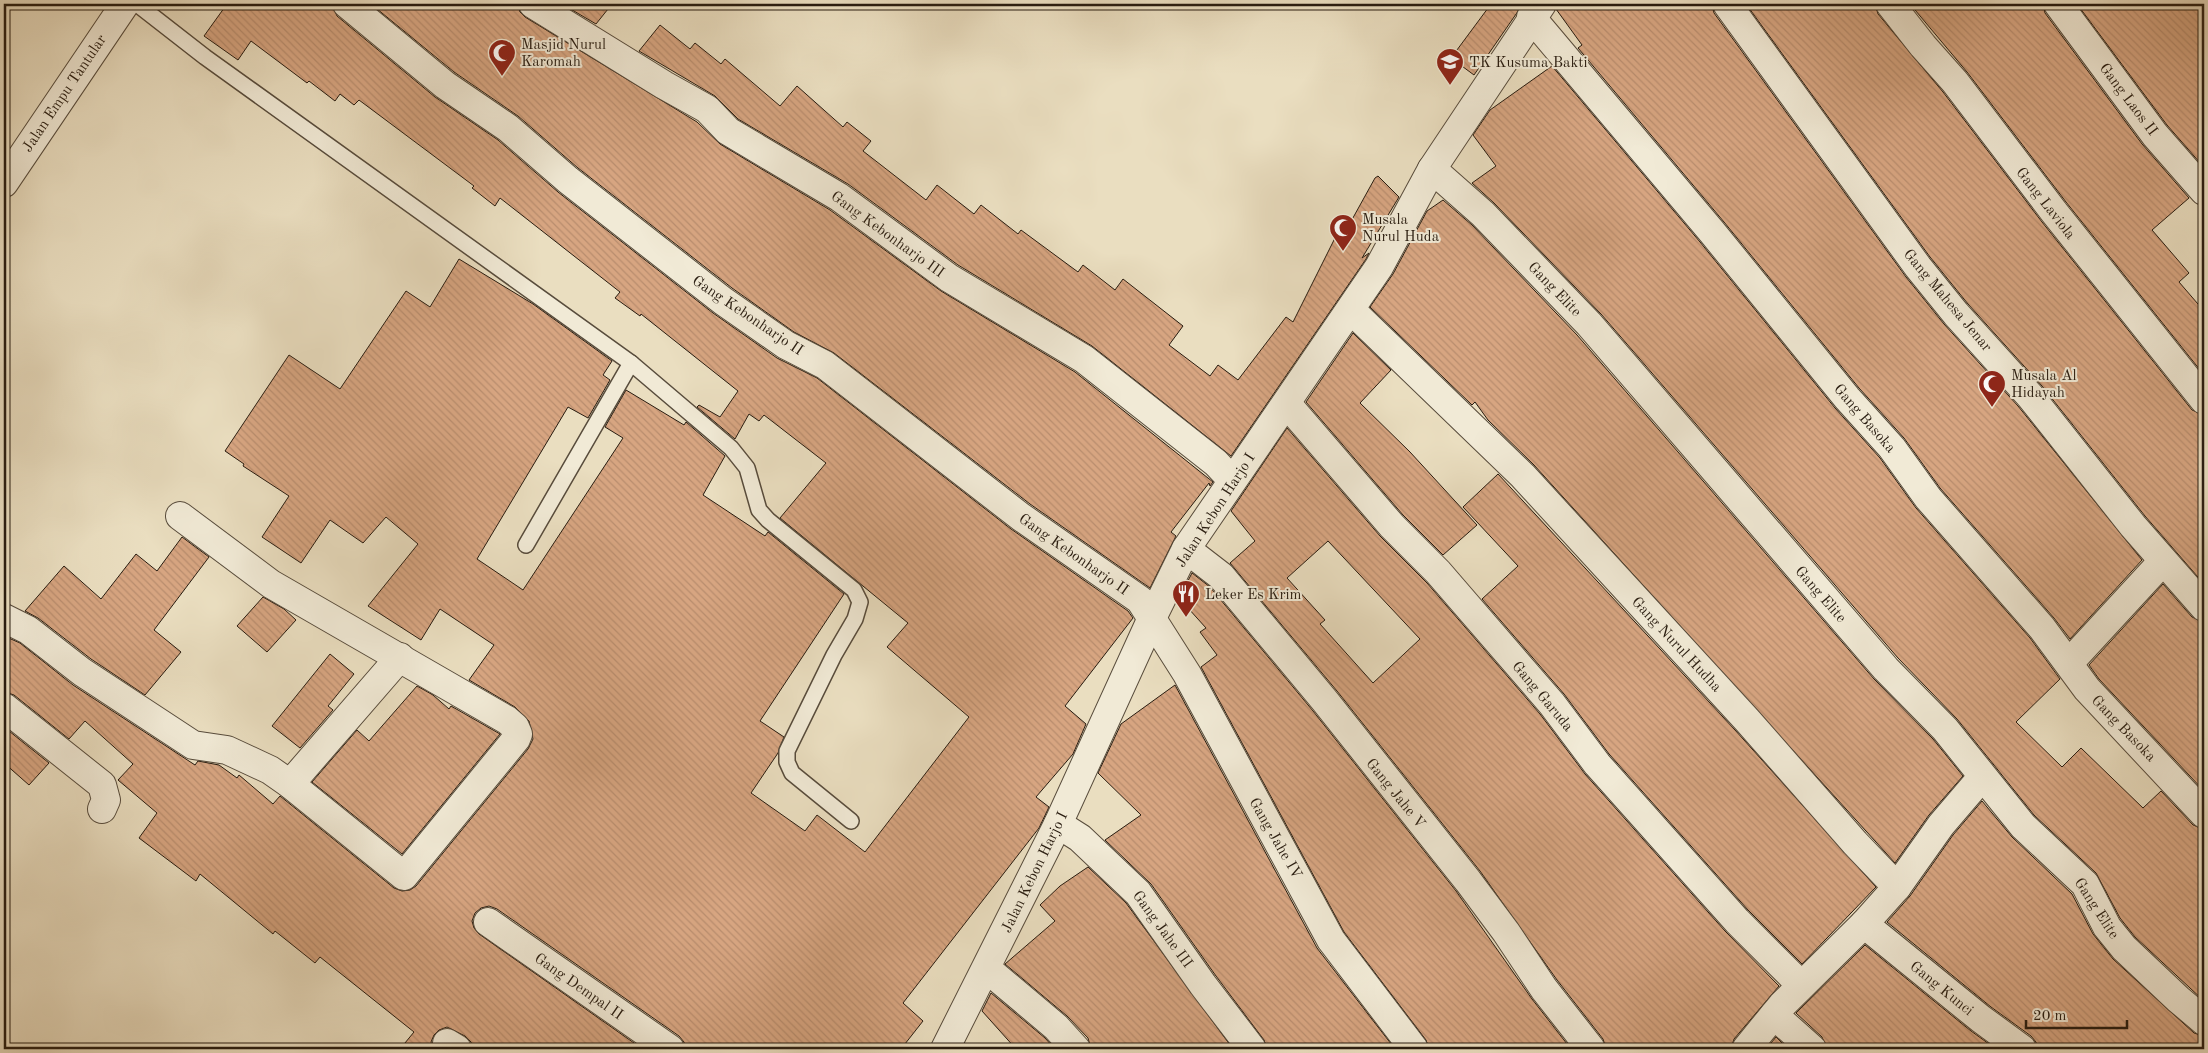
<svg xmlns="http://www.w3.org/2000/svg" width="2208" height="1053" font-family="'Old Standard TT',serif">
<defs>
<pattern id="building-back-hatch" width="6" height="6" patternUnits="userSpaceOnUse" patternTransform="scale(1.25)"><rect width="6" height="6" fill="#d7a581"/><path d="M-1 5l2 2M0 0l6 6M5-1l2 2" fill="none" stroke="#b98d6e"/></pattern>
</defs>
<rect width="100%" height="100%" fill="#eadec0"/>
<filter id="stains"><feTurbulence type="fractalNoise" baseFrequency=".004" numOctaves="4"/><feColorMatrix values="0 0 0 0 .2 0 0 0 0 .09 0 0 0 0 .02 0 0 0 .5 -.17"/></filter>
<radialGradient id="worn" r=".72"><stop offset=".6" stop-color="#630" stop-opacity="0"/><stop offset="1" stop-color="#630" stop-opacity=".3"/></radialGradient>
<g fill="url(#building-back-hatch)" stroke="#281c10" fill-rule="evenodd">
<path d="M 227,4 L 332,4 L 337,16 L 435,97 L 498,140 L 558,192 L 713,313 L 777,358 L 817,378 L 1011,529 L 1128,611 L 1133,618 L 1065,706 L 1086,724 L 1073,754 L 1036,797 L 1049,807 L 1039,828 L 903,1003 L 923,1021 L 901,1049 L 685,1049 L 684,1042 L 679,1036 L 497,909 L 489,906 L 481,908 L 475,913 L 472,921 L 474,928 L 479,934 L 634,1043 L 629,1049 L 473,1049 L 471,1042 L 465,1036 L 447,1027 L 439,1030 L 434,1035 L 431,1042 L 433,1049 L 400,1049 L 414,1032 L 320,957 L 315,963 L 275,931 L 273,934 L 200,874 L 196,881 L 139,838 L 157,813 L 118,780 L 133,764 L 85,721 L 69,739 L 14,695 L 4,692 L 4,636 L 20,643 L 73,685 L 195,765 L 198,761 L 219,765 L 237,778 L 239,775 L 273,804 L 280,796 L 394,888 L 402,891 L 410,890 L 416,886 L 528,749 L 533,739 L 529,721 L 515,707 L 469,680 L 494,645 L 440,609 L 421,640 L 368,606 L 418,544 L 386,517 L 363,543 L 330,520 L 301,563 L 262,537 L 289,496 L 243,466 L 244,464 L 225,451 L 289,355 L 340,389 L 406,291 L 430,307 L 459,259 L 533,304 L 612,361 L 603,375 L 610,380 L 588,418 L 568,407 L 477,559 L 523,590 L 623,438 L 605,427 L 626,390 L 684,425 L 686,422 L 725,456 L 703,495 L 765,536 L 768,532 L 844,594 L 760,721 L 784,737 L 778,753 L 751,793 L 805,831 L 817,815 L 865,852 L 969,717 L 887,647 L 908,623 L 780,518 L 826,463 L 764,415 L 759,421 L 749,414 L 735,439 L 697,407 L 699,405 L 720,417 L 738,391 L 641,314 L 640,316 L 615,298 L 620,292 L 500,198 L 495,206 L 472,188 L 474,186 L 359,100 L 354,105 L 340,94 L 335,101 L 309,81 L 307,83 L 251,41 L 238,60 L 204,36 Z"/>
<path d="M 371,4 L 517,4 L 520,12 L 525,17 L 697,122 L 720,144 L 830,210 L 941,291 L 1075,372 L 1213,482 L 1210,486 L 1209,483 L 1171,532 L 1176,536 L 1150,588 L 1030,504 L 834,353 L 794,332 L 732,288 L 578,168 L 518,116 L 454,72 Z"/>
<path d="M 562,4 L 612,4 L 596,24 Z"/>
<path d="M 1491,4 L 1523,4 L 1474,75 L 1451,58 Z"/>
<path d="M 1557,4 L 1712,4 L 1714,13 L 1906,277 L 1944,324 L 2018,406 L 2142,560 L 2070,639 L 2054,618 L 1940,488 L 1904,438 L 1859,388 L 1724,222 L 1578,48 L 1582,45 L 1556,9 Z"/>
<path d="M 1746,4 L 1875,4 L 1878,14 L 1943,92 L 2042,222 L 2192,410 L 2204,415 L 2204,584 L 2145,516 L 2042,386 L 1968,304 L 1930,257 Z"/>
<path d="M 1910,4 L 2043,4 L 2045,13 L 2142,144 L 2189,198 L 2152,230 L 2189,273 L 2179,282 L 2204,311 L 2204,375 L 2066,202 L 1967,72 Z"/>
<path d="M 2077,4 L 2204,4 L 2204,161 L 2201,164 L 2167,125 Z"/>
<path d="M 660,25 L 690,49 L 695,43 L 721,64 L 725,59 L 780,106 L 797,86 L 843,127 L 847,122 L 871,141 L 863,151 L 926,200 L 937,185 L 974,214 L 981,205 L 1018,234 L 1021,230 L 1078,272 L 1083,265 L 1115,290 L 1123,279 L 1183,326 L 1169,345 L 1210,376 L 1218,365 L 1238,380 L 1286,317 L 1293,322 L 1343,222 L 1349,225 L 1375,178 L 1378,176 L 1399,197 L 1362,258 L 1369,253 L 1366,259 L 1231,456 L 1092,346 L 958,265 L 848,184 L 738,119 L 715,96 L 639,51 Z"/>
<path d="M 1552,66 L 1700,242 L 1835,408 L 1880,458 L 1916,508 L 2030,638 L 2060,679 L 2016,722 L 2062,767 L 2081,748 L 2143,808 L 2161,791 L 2193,825 L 2204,829 L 2204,1001 L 2135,937 L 2120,918 L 2096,873 L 2034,815 L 1957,719 L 1898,658 L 1601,314 L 1494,203 L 1472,183 L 1496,166 L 1473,135 L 1490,110 Z"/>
<path d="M 1443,200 L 1472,225 L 1577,335 L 1874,679 L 1933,739 L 1963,776 L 1929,815 L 1895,863 L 1534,465 L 1488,420 L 1475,402 L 1472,405 L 1370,307 L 1393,274 L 1427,211 Z"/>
<path d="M 1353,333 L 1391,370 L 1360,403 L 1410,452 L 1477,525 L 1443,555 L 1403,515 L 1306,402 Z"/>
<path d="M 1287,428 L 1380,536 L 1427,583 L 1540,714 L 1585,774 L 1725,931 L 1779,986 L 1734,1039 L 1731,1049 L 1606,1049 L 1603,1039 L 1557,980 L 1480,871 L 1337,691 L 1230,563 L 1255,541 L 1231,511 ZM 1328,541 L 1420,639 L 1373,683 L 1320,624 L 1325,620 L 1287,578 Z"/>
<path d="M 1498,474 L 1735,730 L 1876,887 L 1802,964 L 1748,910 L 1609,754 L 1564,694 L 1482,599 L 1518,566 L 1463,507 Z"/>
<path d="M 182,537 L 209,557 L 154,630 L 181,652 L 145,695 L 91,659 L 38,618 L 25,611 L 64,566 L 101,599 L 136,554 L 157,571 Z"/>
<path d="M 1192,573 L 1210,587 L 1313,711 L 1456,891 L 1532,999 L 1571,1049 L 1429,1049 L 1426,1040 L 1344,932 L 1201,667 L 1217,655 L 1200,632 L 1206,628 L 1179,598 Z"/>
<path d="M 2163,584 L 2192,617 L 2204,622 L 2204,791 L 2099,679 L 2089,665 Z"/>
<path d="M 263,597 L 284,609 L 296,620 L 267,652 L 237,626 Z"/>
<path d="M 330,654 L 354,674 L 328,706 L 333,710 L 300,748 L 272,726 Z"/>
<path d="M 1175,685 L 1317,948 L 1395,1049 L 1267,1049 L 1264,1040 L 1216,976 L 1151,884 L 1105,840 L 1141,815 L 1098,773 L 1121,724 Z"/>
<path d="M 417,686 L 433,695 L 449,709 L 451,706 L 500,734 L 402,854 L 312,782 L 357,730 L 369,741 Z"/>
<path d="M 4,727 L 49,763 L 29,785 L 4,763 Z"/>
<path d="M 1982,801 L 2012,837 L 2072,894 L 2093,934 L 2113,959 L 2194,1033 L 2204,1036 L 2204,1049 L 2037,1049 L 2036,1042 L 2031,1036 L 1991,1007 L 1887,922 L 1910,896 L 1953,835 Z"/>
<path d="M 1088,867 L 1126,903 L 1233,1049 L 1091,1049 L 1088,1038 L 1067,1016 L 1005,964 L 1055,921 L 1040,905 L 1060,886 Z"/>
<path d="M 1865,945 L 1971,1031 L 1996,1049 L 1827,1049 L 1822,1037 L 1796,1013 Z"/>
<path d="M 991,993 L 1045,1038 L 1055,1049 L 1016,1049 L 982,1011 Z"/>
<path d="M 1776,1037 L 1785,1046 L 1783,1049 L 1766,1049 Z"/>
</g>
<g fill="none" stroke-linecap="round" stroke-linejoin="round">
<defs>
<g id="service">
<path d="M 137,4 L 205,57 L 631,363 L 731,448 L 747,468 L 759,510 L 768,520 L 854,590 L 860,602 L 855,619 L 834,655 L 787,751 L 787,762 L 792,773 L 851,821"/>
<path d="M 526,545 L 631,363"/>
</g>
<g id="minor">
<path d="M 347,4 L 445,85 L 508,128 L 568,180 L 723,301 L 786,345 L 825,365 L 1021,517 L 1140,600 L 1187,674 L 1331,940 L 1414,1049"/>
<path d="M 533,4 L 664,85 L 707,109 L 728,131 L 839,197 L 949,278 L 1084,359 L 1216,463 L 1232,480"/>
<path d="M 1727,4 L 1918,267 L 1956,314 L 2030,396 L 2133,526 L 2204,607"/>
<path d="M 1890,4 L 1923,46 L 1955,82 L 2054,212 L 2204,400"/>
<path d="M 2058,4 L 2155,135 L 2204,191"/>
<path d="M 1531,17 L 1712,232 L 1847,398 L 1892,448 L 1928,498 L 2042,628 L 2087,689 L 2204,814"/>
<path d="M 1432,169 L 1483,214 L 1589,324 L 1886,669 L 1945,729 L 2023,826 L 2085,884 L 2107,927 L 2124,948 L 2178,999 L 2204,1021"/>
<path d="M 1351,310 L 1523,476 L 1747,720 L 1855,843 L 1897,887 L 1941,825 L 1982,777"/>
<path d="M 1287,404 L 1392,526 L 1438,572 L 1552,704 L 1597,764 L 1737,921 L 1801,985"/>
<path d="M 1186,549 L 1221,576 L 1325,701 L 1468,881 L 1506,932 L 1544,989 L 1591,1049"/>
<path d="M 4,618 L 28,630 L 82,672 L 193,745 L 227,750 L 270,770 L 290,784 L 404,876 L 516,739 L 518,734 L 515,727 L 507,720 L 271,584 L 180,516"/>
<path d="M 2069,663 L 2163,561"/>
<path d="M 4,707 L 102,785 L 106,800 L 102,809"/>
<path d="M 290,784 L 400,657"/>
<path d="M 1058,824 L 1080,838 L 1138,893 L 1203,985 L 1252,1049"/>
<path d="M 488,922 L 670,1049"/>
<path d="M 1864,924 L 1981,1019 L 2022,1049"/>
<path d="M 987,969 L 1056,1027 L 1076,1049"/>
<path d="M 1774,1015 L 1812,1049"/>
<path d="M 447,1043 L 457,1049"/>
<path d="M 945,1049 L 1058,824 L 1151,620 L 1186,549 L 1379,267 L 1432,169 L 1542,4"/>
<path d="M 1746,1049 L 1782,1005 L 1864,924 L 1897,887"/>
</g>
<path id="tertiary" d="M 4,183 L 125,4"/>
</defs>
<use href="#service" stroke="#584c3c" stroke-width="18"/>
<use href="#minor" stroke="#584c3c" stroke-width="30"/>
<use href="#tertiary" stroke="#584c3c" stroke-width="30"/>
<use href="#service" stroke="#f1ead6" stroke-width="15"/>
<use href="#minor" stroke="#f1ead6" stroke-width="28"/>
<use href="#tertiary" stroke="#f1ead6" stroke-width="28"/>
</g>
<defs>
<symbol id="mosque-pin" viewBox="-11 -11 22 30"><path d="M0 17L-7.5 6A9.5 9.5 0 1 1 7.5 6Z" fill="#8f2418" stroke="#f1ead6"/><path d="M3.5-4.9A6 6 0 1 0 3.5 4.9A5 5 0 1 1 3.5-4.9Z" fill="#fff"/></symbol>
<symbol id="school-pin" viewBox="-11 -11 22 30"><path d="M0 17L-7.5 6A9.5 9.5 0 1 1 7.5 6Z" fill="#8f2418" stroke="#f1ead6"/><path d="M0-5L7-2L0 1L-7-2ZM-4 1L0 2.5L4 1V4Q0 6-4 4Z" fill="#fff"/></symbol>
<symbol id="restaurant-pin" viewBox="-11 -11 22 30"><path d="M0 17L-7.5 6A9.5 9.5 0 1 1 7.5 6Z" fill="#8f2418" stroke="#f1ead6"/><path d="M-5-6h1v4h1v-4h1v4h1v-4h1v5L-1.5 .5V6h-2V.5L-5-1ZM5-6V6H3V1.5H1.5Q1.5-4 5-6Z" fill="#fff"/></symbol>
</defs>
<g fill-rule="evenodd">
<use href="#mosque-pin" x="486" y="37" width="32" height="43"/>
<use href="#school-pin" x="1434" y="46" width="32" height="43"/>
<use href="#mosque-pin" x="1327" y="212" width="32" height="43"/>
<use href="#mosque-pin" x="1976" y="368" width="32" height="43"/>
<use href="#restaurant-pin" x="1170" y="578" width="32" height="43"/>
</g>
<g text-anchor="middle" stroke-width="4" stroke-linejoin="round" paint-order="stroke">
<g font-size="15" fill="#281c10" stroke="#f1ead6" text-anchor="start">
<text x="521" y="49">Masjid Nurul<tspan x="521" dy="17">Karomah</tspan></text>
<text x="1469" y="67">TK Kusuma Bakti</text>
<text x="1362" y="224">Musala<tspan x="1362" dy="17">Nurul Huda</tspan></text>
<text x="2011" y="380">Musala Al<tspan x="2011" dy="17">Hidayah</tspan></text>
<text x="1205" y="599">Leker Es Krim</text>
</g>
<g font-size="15" fill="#281c10" stroke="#f1ead6">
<text transform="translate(64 93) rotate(-56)" y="5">Jalan Empu Tantular</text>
<text transform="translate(2129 99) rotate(53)" y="5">Gang Laos II</text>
<text transform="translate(2046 203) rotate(52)" y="5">Gang Laviola</text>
<text transform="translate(888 234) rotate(36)" y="5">Gang Kebonharjo III</text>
<text transform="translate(1555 289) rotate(46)" y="5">Gang Elite</text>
<text transform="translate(1948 300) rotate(50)" y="5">Gang Mahesa Jenar</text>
<text transform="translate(748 315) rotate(34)" y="5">Gang Kebonharjo II</text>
<text transform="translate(1865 418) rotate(49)" y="5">Gang Basoka</text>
<text transform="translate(1215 510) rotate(-57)" y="5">Jalan Kebon Harjo I</text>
<text transform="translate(1074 554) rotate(35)" y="5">Gang Kebonharjo II</text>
<text transform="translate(1821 594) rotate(49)" y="5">Gang Elite</text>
<text transform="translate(1677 644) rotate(47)" y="5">Gang Nurul Hudha</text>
<text transform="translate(1543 696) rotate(50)" y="5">Gang Garuda</text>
<text transform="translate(2124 728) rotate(46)" y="5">Gang Basoka</text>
<text transform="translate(1396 793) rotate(51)" y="5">Gang Jahe V</text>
<text transform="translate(1276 838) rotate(60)" y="5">Gang Jahe IV</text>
<text transform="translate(1034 872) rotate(-64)" y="5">Jalan Kebon Harjo I</text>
<text transform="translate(2097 908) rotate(57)" y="5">Gang Elite</text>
<text transform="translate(1163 929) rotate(54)" y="5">Gang Jahe III</text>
<text transform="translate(579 986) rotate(35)" y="5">Gang Dempal II</text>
<text transform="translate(1942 988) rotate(39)" y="5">Gang Kunci</text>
</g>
</g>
<rect width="2208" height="1053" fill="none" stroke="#eadec0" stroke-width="20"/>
<rect x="5" y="5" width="2198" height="1043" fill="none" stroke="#281c10" stroke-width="2.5"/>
<rect x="10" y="10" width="2188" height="1033" fill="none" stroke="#281c10"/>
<path d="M2026 1020v8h101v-8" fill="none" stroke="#281c10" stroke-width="2.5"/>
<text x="2033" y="1020" font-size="15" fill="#281c10" stroke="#f1ead6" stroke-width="4" paint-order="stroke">20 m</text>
<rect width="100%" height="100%" filter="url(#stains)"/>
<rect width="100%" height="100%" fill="url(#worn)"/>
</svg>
